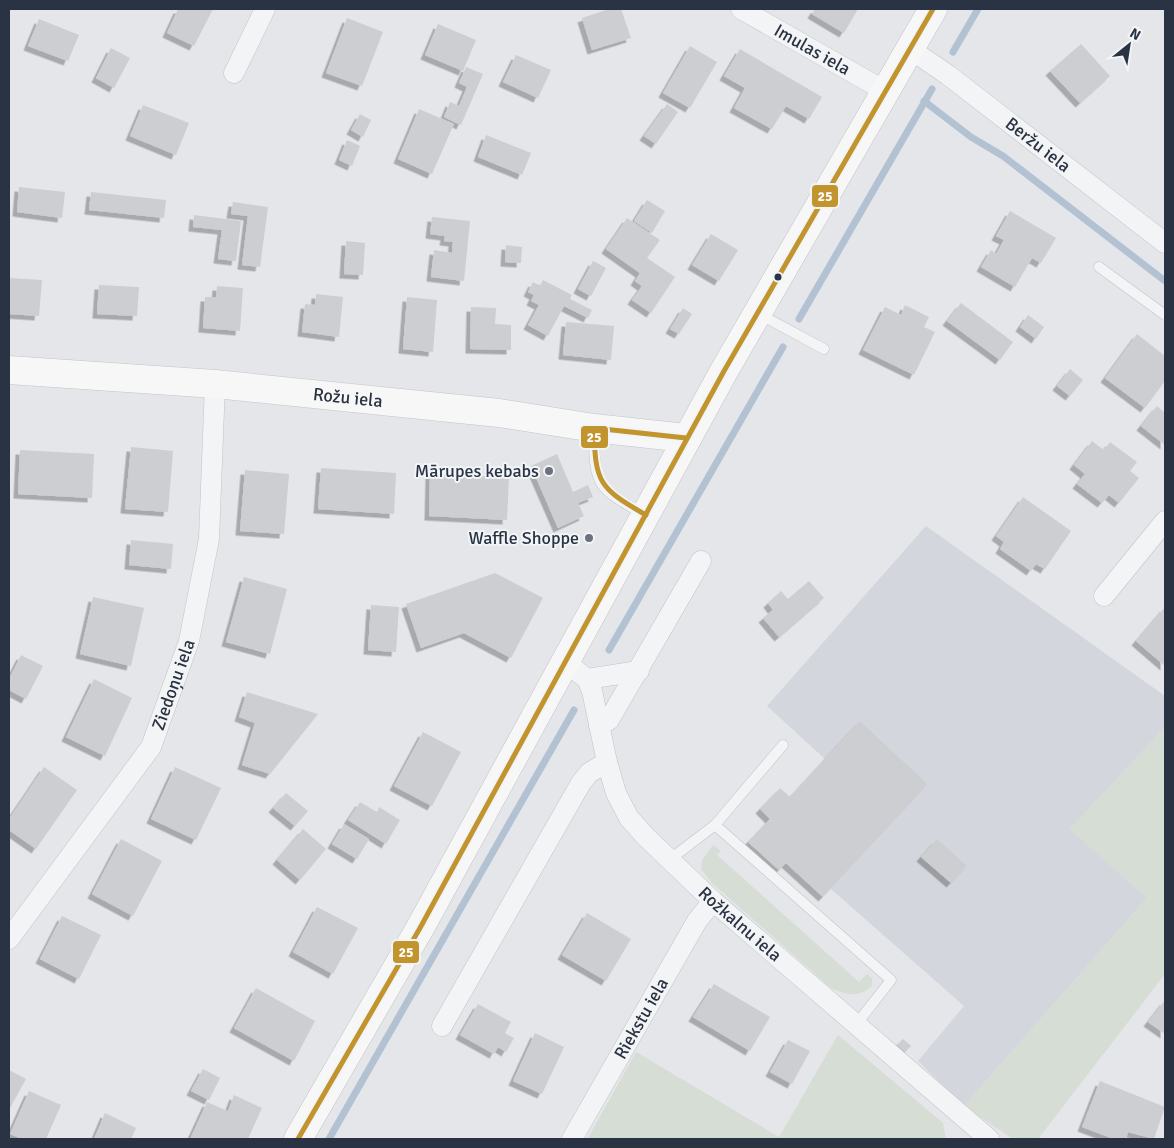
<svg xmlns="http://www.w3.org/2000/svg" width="1174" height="1148" font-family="Signika,sans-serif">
<defs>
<filter id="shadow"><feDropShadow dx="-4.5" dy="4.5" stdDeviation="0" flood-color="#0004"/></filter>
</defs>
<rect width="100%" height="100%" fill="#e4e6e9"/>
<path fill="#d3d6dc" d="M 926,526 L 1165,696 L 1165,727 L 1070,829 L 1147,898 L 964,1106 L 918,1061 L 964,1006 L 831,889 L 928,784 L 860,721 L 825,759 L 767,706 Z"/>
<g fill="#d5ddd5">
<path d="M 1165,727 L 1165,974 L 1038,1139 L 1013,1139 L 964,1106 L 1147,898 L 1069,829 Z"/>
<path d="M 713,845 L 721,851 L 717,855 L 859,982 L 867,974 L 872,978 L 872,986 C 858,998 847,995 831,988 L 712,883 L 701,869 L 702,860 Z"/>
<path d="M 838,1035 L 943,1123 L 946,1139 L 588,1138 L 636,1052 L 779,1137 Z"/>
</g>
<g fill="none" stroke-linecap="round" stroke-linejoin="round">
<g stroke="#b3c2d3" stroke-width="7">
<path d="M 953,52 L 978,9"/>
<path d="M 924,101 L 971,137 L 1003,156 L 1165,281"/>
<path d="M 799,319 L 932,89"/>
<path d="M 609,650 L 783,347"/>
<path d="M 329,1139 L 574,710"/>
</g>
</g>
<g fill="#cdced1" filter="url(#shadow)">
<path d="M 178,9 L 213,9 L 194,46 L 167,33 Z"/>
<path d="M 609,9 L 621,9 L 631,38 L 592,50 L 582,18 Z"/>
<path d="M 815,9 L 858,9 L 844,33 L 812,14 Z"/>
<path d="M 347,18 L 383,32 L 362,86 L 326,73 Z"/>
<path d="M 39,19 L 79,35 L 68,61 L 28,46 Z"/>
<path d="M 438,24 L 476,40 L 463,71 L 425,55 Z"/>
<path d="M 1081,44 L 1110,76 L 1080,103 L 1050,71 Z"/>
<path d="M 690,46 L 717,62 L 690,108 L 663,93 Z"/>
<path d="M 111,48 L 130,58 L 114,88 L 96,78 Z"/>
<path d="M 740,49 L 822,97 L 809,119 L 786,106 L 772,129 L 734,108 L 745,88 L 724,76 Z"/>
<path d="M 516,55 L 551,70 L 538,98 L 503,82 Z"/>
<path d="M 466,67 L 483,74 L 461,125 L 444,117 L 450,102 L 459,106 L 467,87 L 459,83 Z"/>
<path d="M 667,104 L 678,112 L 656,144 L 644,136 Z"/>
<path d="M 143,105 L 189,123 L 176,155 L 130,136 Z"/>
<path d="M 419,109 L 454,124 L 432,174 L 398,159 Z"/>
<path d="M 360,114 L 371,120 L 363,137 L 351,130 Z"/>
<path d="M 486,135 L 531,153 L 522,175 L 478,157 Z"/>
<path d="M 347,140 L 360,146 L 352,166 L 339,160 Z"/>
<path d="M 19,187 L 65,192 L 62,218 L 17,212 Z"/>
<path d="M 91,192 L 166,200 L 164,218 L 89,210 Z"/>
<path d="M 647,200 L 665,211 L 652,233 L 634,221 Z"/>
<path d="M 233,202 L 268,207 L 260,267 L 242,265 L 248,216 L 231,214 Z"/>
<path d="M 1010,211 L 1056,238 L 1041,263 L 1032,258 L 1015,287 L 981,267 L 991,250 L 996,254 L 1004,240 L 996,236 Z"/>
<path d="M 194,215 L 241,221 L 236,261 L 218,259 L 222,230 L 193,227 Z"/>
<path d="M 432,217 L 470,221 L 464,281 L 431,277 L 434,250 L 452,253 L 453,242 L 444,241 L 445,236 L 430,234 Z"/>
<path d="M 627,218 L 660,240 L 647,258 L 675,277 L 651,313 L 632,300 L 642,286 L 635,281 L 640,273 L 606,249 Z"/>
<path d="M 711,234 L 738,250 L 719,281 L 692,265 Z"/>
<path d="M 346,241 L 365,243 L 363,275 L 344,274 Z"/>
<path d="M 506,245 L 522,247 L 521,263 L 505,262 Z"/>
<path d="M 593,261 L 606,268 L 591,296 L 578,289 Z"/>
<path d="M 9,278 L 42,280 L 39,316 L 9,314 Z"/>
<path d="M 543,280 L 572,295 L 570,299 L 592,310 L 588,318 L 564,306 L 548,336 L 528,325 L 539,305 L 531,301 L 534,295 L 528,292 L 533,282 L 540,286 Z"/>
<path d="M 99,285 L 139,287 L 137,316 L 97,314 Z"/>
<path d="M 217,286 L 243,288 L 240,331 L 203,328 L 205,297 L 216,297 Z"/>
<path d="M 316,294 L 343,297 L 339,337 L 302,332 L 305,304 L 315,305 Z"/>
<path d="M 407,297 L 437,300 L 433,352 L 403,349 Z"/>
<path d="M 961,303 L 1013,342 L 1000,360 L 947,321 Z"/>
<path d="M 905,305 L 929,317 L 924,327 L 935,332 L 914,375 L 863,350 L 885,307 L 901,315 Z"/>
<path d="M 471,307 L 496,308 L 495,324 L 511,325 L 511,350 L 470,349 Z"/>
<path d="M 683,308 L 692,314 L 679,334 L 670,329 Z"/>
<path d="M 1028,315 L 1044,327 L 1036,339 L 1020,327 Z"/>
<path d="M 566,322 L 614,326 L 611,360 L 563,355 Z"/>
<path d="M 1137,334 L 1165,356 L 1165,381 L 1145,408 L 1105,378 Z"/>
<path d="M 1070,369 L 1083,380 L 1070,396 L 1057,386 Z"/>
<path d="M 1157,406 L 1165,413 L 1165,445 L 1141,426 Z"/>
<path d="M 1092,441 L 1104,450 L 1110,442 L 1137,462 L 1130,471 L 1139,478 L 1119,503 L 1109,495 L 1102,503 L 1077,484 L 1085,474 L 1074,465 Z"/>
<path d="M 131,447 L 173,451 L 168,512 L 125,509 Z"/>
<path d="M 20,450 L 94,454 L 92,498 L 18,494 Z"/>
<path d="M 557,454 L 573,492 L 588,485 L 593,497 L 578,503 L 584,516 L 558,528 L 531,466 Z"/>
<path d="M 321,468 L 396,473 L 394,514 L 318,509 Z"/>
<path d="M 245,470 L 289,474 L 284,534 L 240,531 Z"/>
<path d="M 430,474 L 509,477 L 507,520 L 429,516 Z"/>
<path d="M 1023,497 L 1071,531 L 1045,569 L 1036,564 L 1031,571 L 1000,549 L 1004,542 L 996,536 Z"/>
<path d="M 131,540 L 173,544 L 171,569 L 129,565 Z"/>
<path d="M 495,573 L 543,598 L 511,658 L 464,633 L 421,648 L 406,604 Z"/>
<path d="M 244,577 L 287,589 L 270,654 L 226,642 Z"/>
<path d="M 809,581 L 824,598 L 779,637 L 763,618 L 773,610 L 768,603 L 781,591 L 788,599 Z"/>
<path d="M 93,597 L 144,608 L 131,666 L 80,654 Z"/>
<path d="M 371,605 L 399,607 L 396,652 L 368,650 Z"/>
<path d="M 1165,607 L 1165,666 L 1136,641 Z"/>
<path d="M 21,655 L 43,666 L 26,699 L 9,690 L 9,679 Z"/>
<path d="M 94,679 L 132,698 L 105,756 L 66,737 Z"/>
<path d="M 247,692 L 318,714 L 270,774 L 242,765 L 255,723 L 239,717 Z"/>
<path d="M 860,721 L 928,784 L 823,897 L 786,863 L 779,870 L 748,842 L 770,819 L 760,809 L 780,788 L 790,797 Z"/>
<path d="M 423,732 L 461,752 L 432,806 L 394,786 Z"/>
<path d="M 44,767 L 77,790 L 36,849 L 9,830 L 9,819 Z"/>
<path d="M 175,767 L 221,788 L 196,840 L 151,819 Z"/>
<path d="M 286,793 L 308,811 L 295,826 L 273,808 Z"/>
<path d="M 360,802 L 377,812 L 379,807 L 400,820 L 386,844 L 348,820 Z"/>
<path d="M 344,824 L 369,839 L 357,859 L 332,844 Z"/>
<path d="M 303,829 L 326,849 L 300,880 L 277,860 Z"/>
<path d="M 121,839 L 162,861 L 133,916 L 92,894 Z"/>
<path d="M 937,839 L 967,866 L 951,883 L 921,857 Z"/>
<path d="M 317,907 L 358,928 L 333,974 L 293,952 Z"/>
<path d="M 587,913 L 631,939 L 606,981 L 562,955 Z"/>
<path d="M 62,916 L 101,935 L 79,979 L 40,959 Z"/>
<path d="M 714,984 L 770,1017 L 750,1051 L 693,1017 Z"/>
<path d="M 256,988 L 315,1021 L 294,1061 L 234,1028 Z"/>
<path d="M 1165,1000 L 1165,1034 L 1148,1022 Z"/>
<path d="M 478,1004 L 511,1022 L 505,1033 L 514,1038 L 506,1052 L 498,1047 L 494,1054 L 460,1035 Z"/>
<path d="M 535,1033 L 564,1047 L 542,1094 L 513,1081 Z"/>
<path d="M 903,1039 L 911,1046 L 905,1052 L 897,1045 Z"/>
<path d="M 788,1040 L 810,1051 L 792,1084 L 770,1072 Z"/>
<path d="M 203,1069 L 220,1078 L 209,1100 L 191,1091 Z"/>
<path d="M 9,1070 L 26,1079 L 9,1110 Z"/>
<path d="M 1100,1081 L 1165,1107 L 1154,1139 L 1128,1132 L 1126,1139 L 1114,1139 L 1082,1127 Z"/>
<path d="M 29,1091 L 61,1105 L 46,1139 L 22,1139 L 10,1134 Z"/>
<path d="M 234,1095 L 262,1108 L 248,1139 L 190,1139 L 207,1102 L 228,1111 Z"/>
<path d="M 105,1113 L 136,1128 L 131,1139 L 94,1139 Z"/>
</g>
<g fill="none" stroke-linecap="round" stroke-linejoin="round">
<defs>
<g id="lane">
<path d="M 1099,267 L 1165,315"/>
<path d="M 759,314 L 824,349"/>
<path d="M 594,429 C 594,486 596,487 645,515"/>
<path d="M 715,825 L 783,745"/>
<path d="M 669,860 L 715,825 L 891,980 L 855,1026"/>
</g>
<g id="street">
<path id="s1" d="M 741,9 L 885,91"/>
<path id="s2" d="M 910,49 L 948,75 L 1165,243"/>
<path d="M 234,73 L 265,9"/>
<path d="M 1104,596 L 1165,521"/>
<path id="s3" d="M 564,661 L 587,679 L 592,691 L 607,762 L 616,793 L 629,818 L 646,837 L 713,901 L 989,1139"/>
<path d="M 587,679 L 639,671"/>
<path d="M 599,726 L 609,720 L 701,561"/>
<path id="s4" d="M 9,939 L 151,747 L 189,641 L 209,539 L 215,384"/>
<path d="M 442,1026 L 581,783 L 589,773 L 607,762"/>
<path id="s5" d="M 572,1139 L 697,921 L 713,901"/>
</g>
<g id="secondary">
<path id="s6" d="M 9,370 L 215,384 L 499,413 L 594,428 L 686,438"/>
<path d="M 298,1139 L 420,928 L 724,371 L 933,9"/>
</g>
</defs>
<use href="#lane" stroke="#c2c4c7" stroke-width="11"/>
<use href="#street" stroke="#c2c4c7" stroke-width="21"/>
<use href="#secondary" stroke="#c2c4c7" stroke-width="29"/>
<use href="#lane" stroke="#f3f4f6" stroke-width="10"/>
<use href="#street" stroke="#f3f4f6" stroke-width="20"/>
<use href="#secondary" stroke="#f7f7f7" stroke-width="28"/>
<defs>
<g id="bus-1">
<path d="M 646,515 C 599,488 595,483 594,428 L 686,438"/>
<path d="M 298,1139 L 420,928 L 724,371 L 933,9"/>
</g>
</defs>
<use href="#bus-1" stroke="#f2f5f8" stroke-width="9"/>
<use href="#bus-1" stroke="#c2942e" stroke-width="5"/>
</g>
<circle fill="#2a3343" stroke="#f2f5f8" stroke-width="2" cx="778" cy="277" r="4.5"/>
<g fill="#6b727d" stroke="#f2f5f8" stroke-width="2">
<circle cx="549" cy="471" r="5"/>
<circle cx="589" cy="538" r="5"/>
</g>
<g text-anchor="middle" stroke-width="4" stroke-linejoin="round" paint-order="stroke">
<g font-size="18" fill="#2a3343" stroke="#f2f5f8">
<text dy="6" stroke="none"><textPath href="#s1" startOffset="82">Imulas iela</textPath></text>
<text dy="6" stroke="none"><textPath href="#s2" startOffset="160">Beržu iela</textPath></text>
<text dy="6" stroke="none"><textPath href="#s6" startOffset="340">Rožu iela</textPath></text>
<text dy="6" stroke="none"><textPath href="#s4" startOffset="305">Ziedoņu iela</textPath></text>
<text dy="6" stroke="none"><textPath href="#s3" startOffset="329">Rožkalnu iela</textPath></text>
<text dy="6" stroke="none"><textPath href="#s5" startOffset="139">Riekstu iela</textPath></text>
</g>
<g font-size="18" fill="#2a3343" stroke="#f2f5f8" text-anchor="end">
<text x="539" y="477">Mārupes kebabs</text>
<text x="579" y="544">Waffle Shoppe</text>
</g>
</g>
<g stroke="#f2f5f8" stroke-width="2">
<rect x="811" y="184" width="28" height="24" rx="5" fill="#c2942e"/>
<rect x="580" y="425" width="29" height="24" rx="5" fill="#c2942e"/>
<rect x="392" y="940" width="28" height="24" rx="5" fill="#c2942e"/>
</g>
<g font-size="14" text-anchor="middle" font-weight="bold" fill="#fff">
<text x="825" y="201">25</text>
<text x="594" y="442">25</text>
<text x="406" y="957">25</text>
</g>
<rect width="1174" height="1148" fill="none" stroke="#2a3343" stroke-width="20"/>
<g transform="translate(1129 45) rotate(30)" stroke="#f2f5f8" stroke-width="4" paint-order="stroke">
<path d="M0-4L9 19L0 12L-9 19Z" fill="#2a3343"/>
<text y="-8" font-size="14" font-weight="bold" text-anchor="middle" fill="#2a3343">N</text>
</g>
</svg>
